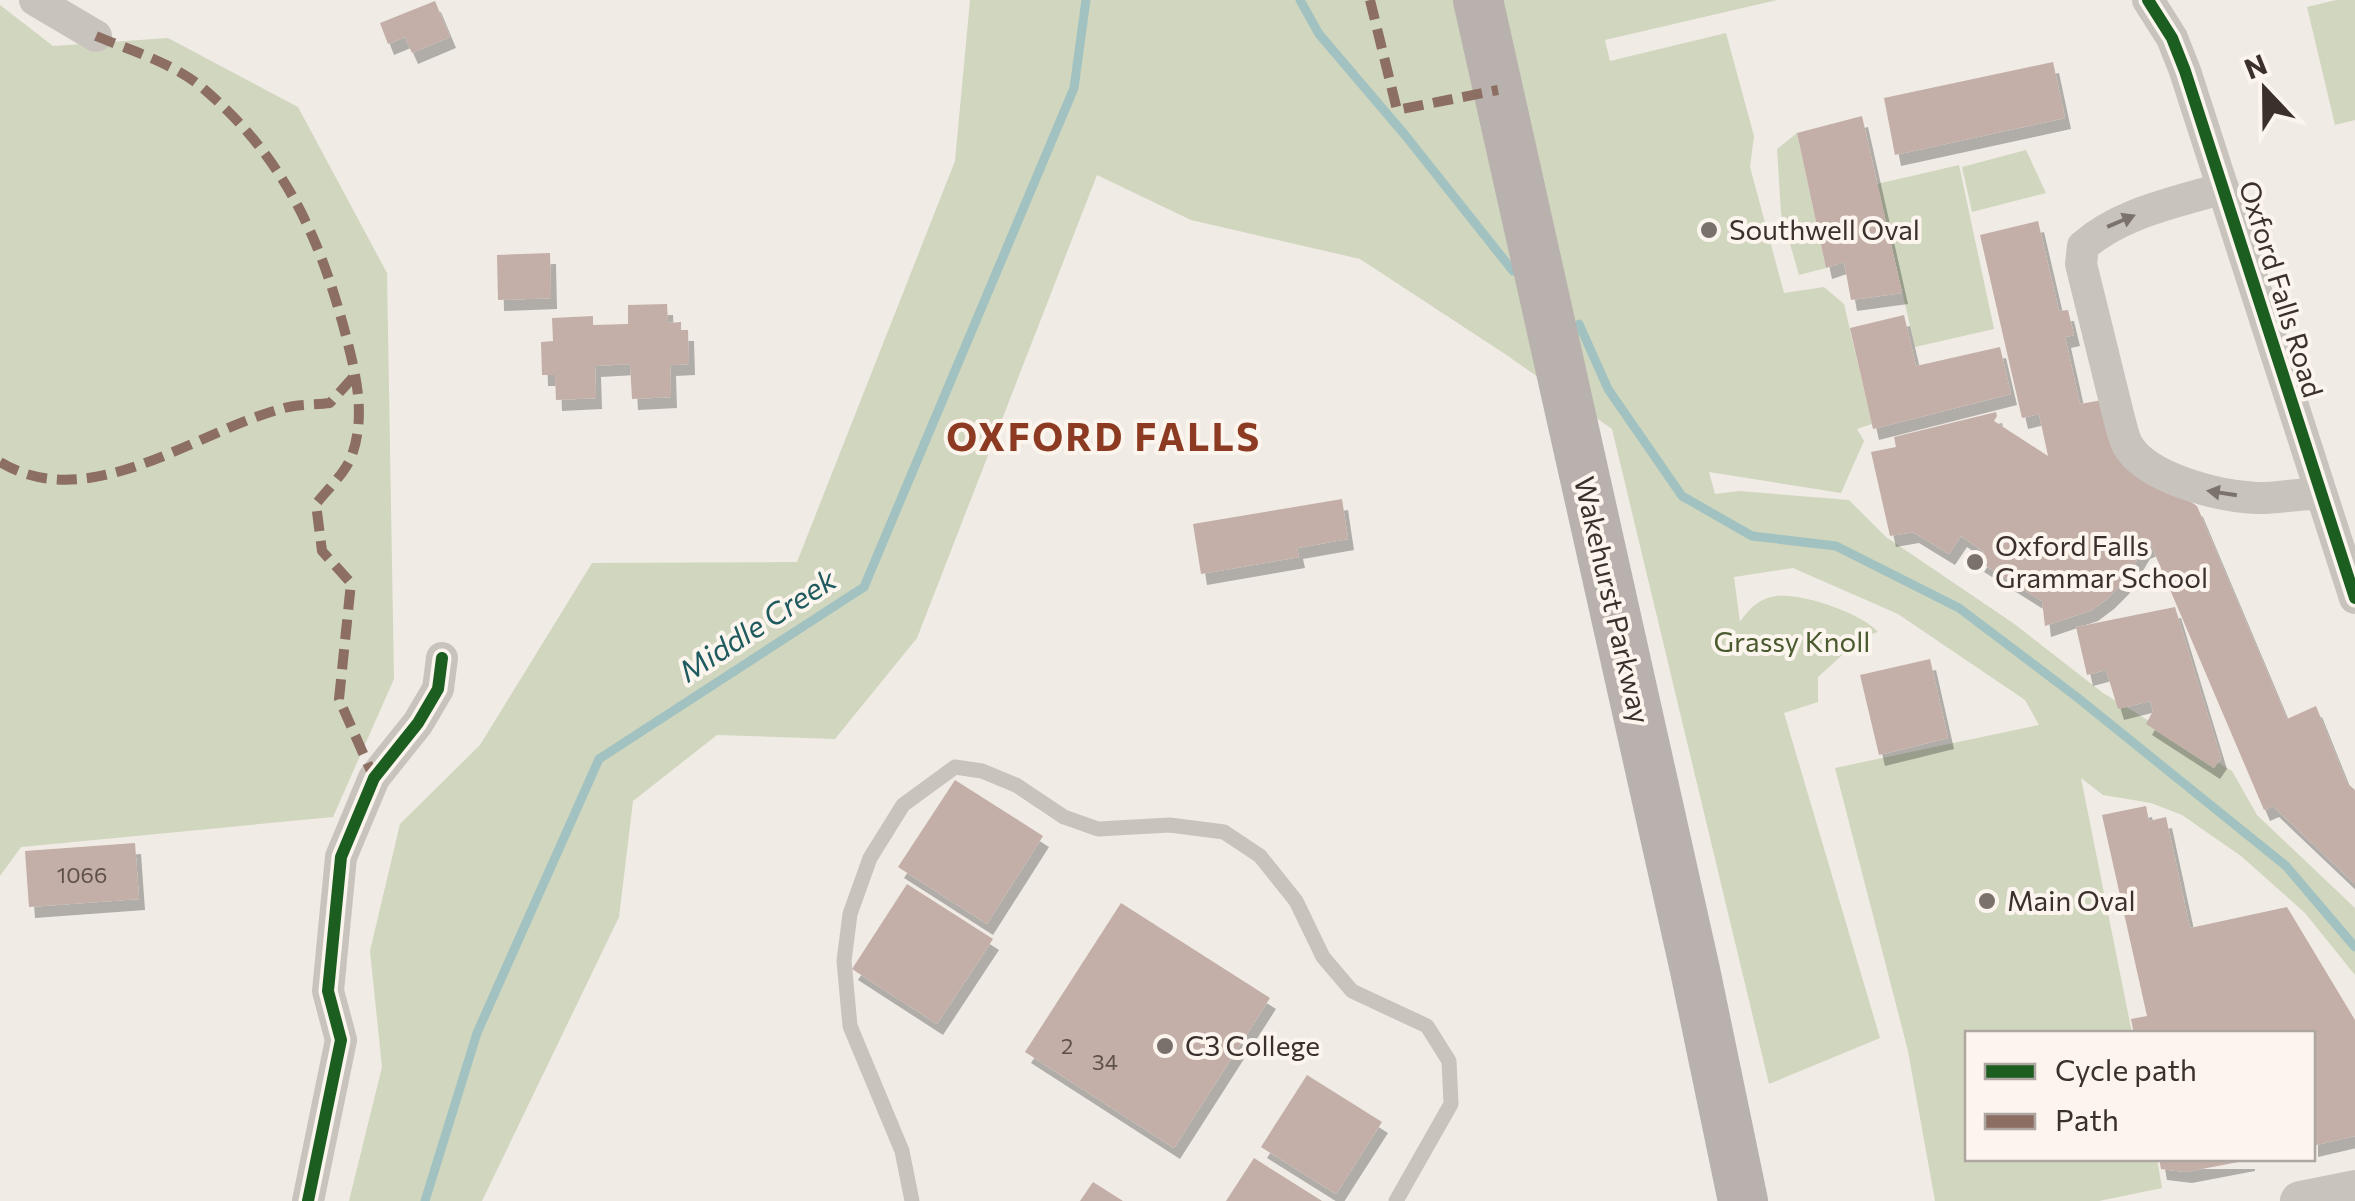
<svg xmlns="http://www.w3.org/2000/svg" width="2355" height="1201" font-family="Commissioner,sans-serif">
<defs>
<filter id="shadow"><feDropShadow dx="6" dy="11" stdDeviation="0" flood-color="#0004"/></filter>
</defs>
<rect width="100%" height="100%" fill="#f0ebe5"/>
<g fill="#d1d6bf">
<path d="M 970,0 L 1777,0 L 1605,40 L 1610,61 L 1726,33 L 1754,136 L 1750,167 L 1784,293 L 1824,287 L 1844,304 L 1872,424 L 1857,429 L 1864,441 L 1841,493 L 1709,472 L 1715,494 L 1739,491 L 1849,500 L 1886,537 L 2013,623 L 2103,693 L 2232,771 L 2257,815 L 2355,908 L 2355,975 L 2305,913 L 2241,856 L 2182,815 L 2151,803 L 2103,795 L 2081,778 L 2132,1033 L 1968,1034 L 1968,1158 L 2157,1159 L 2162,1188 L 2099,1201 L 1935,1201 L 1908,1051 L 1835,768 L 2039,725 L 2025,700 L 1898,614 L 1793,568 L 1734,577 L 1740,622 C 1749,609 1759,598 1777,596 C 1802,593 1862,613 1878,632 L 1862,637 L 1818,677 L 1818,702 L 1784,713 L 1880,1038 L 1769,1084 L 1612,429 L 1505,354 L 1360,259 L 1191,220 L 1097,175 L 917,638 L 835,739 L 717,735 L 633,801 L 619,917 L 482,1201 L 349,1201 L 382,1067 L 370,951 L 400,824 L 480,745 L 592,563 L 797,562 L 955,161 Z"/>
<path d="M 2336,0 L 2355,0 L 2355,120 L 2335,125 L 2307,7 Z"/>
<path d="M 0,5 L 53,46 L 168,38 L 298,107 L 387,273 L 394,679 L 333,817 L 21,847 L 0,876 Z"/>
<path d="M 1797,133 L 1826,268 L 1799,275 L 1781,213 L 1777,149 Z"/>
<path d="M 2026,150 L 2046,193 L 1972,212 L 1962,167 Z"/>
<path d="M 1959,165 L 1994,329 L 1915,347 L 1877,184 Z"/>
</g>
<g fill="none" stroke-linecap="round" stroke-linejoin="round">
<g stroke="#a1c2c1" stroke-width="9">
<path d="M 1300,0 L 1319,34 L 1405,135 L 1513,271"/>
<path d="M 1579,324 L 1608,389 L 1682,496 L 1752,536 L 1836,546 L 1959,608 L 2078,698 L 2286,866 L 2355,947"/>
<path d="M 425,1201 L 477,1033 L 599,759 L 864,587 L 1074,88 L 1086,0"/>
</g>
</g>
<g fill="#c3afa7" filter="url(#shadow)">
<path d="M 435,1 L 450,37 L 412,53 L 405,37 L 388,44 L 380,23 Z"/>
<path d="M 2053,62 L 2065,118 L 1895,155 L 1884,98 Z"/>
<path d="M 1862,116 L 1902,293 L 1851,300 L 1844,262 L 1826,268 L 1797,133 Z"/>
<path d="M 2038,221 L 2059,311 L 2068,310 L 2074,335 L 2065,337 L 2080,404 L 2102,400 L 2114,453 L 2197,506 L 2287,719 L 2316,706 L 2347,783 L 2355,790 L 2355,884 L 2273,806 L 2264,810 L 2151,545 L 2144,548 L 2123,583 L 2108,598 L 2092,610 L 2045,626 L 2042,601 L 1978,561 L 1984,552 L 1961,536 L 1949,554 L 1913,532 L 1890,536 L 1871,452 L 1896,447 L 1894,437 L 1996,412 L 1997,416 L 1994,421 L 2048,456 L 2039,414 L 2022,418 L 1980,235 Z"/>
<path d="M 550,253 L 551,298 L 498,300 L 497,255 Z"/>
<path d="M 667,304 L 668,323 L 681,322 L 681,330 L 688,330 L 689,364 L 670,365 L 671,397 L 632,399 L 630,364 L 595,366 L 596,398 L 556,400 L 555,375 L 542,375 L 541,342 L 553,341 L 552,318 L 593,316 L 593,325 L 628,324 L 628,305 Z"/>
<path d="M 1904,315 L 1916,366 L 2000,347 L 2011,394 L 1873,429 L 1850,328 Z"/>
<path d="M 1342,499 L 1348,539 L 1297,548 L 1299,557 L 1201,574 L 1193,524 Z"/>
<path d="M 2175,607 L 2221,758 L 2214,768 L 2146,724 L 2153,711 L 2150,701 L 2118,709 L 2106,670 L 2087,675 L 2076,627 Z"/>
<path d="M 1930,659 L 1948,738 L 1879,755 L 1860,675 Z"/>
<path d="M 955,780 L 1043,836 L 987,924 L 898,867 Z"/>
<path d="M 2146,806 L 2149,821 L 2166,817 L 2190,928 L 2287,907 L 2355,1020 L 2355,1136 L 2312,1146 L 2312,1034 L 2134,1034 L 2131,1019 L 2147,1016 L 2102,815 Z"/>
<path d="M 135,843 L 139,899 L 29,907 L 25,851 Z"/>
<path d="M 907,884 L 993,939 L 937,1024 L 852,969 Z"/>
<path d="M 1121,903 L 1270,998 L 1174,1148 L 1025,1052 Z"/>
<path d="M 1307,1075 L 1382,1122 L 1336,1194 L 1261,1147 Z"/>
<path d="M 1254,1158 L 1322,1201 L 1226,1201 Z"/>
<path d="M 2159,1158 L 2249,1158 L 2249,1160 L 2186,1172 L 2161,1169 Z"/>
<path d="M 1093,1182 L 1123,1201 L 1080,1201 Z"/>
</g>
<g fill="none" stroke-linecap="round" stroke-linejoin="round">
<path stroke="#c9c3be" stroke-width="15" d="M 912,1201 L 902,1151 L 850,1026 L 844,961 L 850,914 L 870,858 L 903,805 L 955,767 L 982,771 L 1016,785 L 1064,817 L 1098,829 L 1170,825 L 1224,832 L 1260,856 L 1296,901 L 1323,957 L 1352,991 L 1427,1026 L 1449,1061 L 1451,1104 L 1396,1201"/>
<g stroke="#c9c3be" stroke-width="32">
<path d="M 35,0 L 96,36"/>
<path d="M 2148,0 L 2172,38 L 2185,71 L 2355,598"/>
<path d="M 2223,188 C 2175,203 2122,212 2083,246 L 2081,264 L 2120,422 C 2122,429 2124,438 2127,444 C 2146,479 2219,496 2256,498 C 2276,499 2298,493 2319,494"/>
<path d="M 308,1201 L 341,1040 L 328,991 L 341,857 L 374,778 L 418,723 L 438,689 L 442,658"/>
</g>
<path stroke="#c9c3be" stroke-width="40" d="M 2300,1201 L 2355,1190"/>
<path stroke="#b8b1ad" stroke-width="50" d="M 1478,0 L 1695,970 L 1743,1201"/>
<g stroke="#8d6e63" stroke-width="10" stroke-dasharray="20 10" stroke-linecap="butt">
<path d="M 1370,0 L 1397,110 L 1498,90"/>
<path d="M 96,36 C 132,51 176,64 205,90 C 284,158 320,237 346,336 C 356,375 366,415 352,455 C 346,472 327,490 316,504 L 322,551 L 351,583 L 339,699 L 374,778"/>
<path d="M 0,462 C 90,516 196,431 284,408 C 298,404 315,405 330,403 L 356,374"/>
</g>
<defs>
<g id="cycleway">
<path d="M 2148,0 L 2172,38 L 2185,71 L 2355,598"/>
<path d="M 308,1201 L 341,1040 L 328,991 L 341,857 L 374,778 L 418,723 L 438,689 L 442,658"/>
</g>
</defs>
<use href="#cycleway" stroke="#fbf5ee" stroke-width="19"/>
<use href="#cycleway" stroke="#1b5e20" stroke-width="12"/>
</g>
<defs><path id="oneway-solid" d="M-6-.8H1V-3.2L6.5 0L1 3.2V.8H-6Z" transform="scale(2.5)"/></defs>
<g fill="#7b726d">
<use href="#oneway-solid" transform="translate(2121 221) rotate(-23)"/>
<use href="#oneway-solid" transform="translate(2222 493) rotate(-171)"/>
</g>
<g fill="#7a716c" stroke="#fbf5ee" stroke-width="4">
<circle cx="1709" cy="230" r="10"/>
<circle cx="1975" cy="562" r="10"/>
<circle cx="1987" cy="901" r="10"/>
<circle cx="1165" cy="1046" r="10"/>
</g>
<g text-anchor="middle" stroke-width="8" stroke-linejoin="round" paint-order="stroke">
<g font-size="22" fill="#5d504a">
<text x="82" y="883">1066</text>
<text x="1067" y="1054">2</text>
<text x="1105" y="1070">34</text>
</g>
<g font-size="28" fill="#3b302b" stroke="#fbf5ee" text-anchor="start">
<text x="1729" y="240">Southwell Oval</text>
<text x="1995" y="556">Oxford Falls<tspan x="1995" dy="32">Grammar School</tspan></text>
<text x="2007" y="911">Main Oval</text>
<text x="1185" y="1056">C3 College</text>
</g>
<g font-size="28" fill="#3b302b" stroke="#fbf5ee">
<text transform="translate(2281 289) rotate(73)" y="10">Oxford Falls Road</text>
<text transform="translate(1612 600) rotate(77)" y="10">Wakehurst Parkway</text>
</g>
<g font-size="28" fill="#4a5a2e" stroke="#fbf5ee">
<text x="1792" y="652">Grassy Knoll</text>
</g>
<g font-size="30" font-style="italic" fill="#1f5a5e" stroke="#fbf5ee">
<text transform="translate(758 626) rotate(-33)" y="10">Middle Creek</text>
</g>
<g font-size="38" font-weight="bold" letter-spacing="2.5" fill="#8c3b22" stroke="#fbf5ee">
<text x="1104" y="451">OXFORD FALLS</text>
</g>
</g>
<rect x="1965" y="1031" width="350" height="130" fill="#fbf5ee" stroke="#aea6a0" stroke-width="2.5"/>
<rect x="1985" y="1064" width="50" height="15" fill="#1b5e20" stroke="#aea6a0" stroke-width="2.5"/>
<text x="2055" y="1081" font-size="30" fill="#3b302b">Cycle path</text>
<rect x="1985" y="1114" width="50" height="15" fill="#8d6e63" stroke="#aea6a0" stroke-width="2.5"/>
<text x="2055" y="1131" font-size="30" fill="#3b302b">Path</text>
<g transform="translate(2265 90) rotate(338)" stroke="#fbf5ee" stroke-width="8" paint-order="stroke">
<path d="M0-8L18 38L0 25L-18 38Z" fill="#3b302b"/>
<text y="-15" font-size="28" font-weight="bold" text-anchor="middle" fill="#3b302b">N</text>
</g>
</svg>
